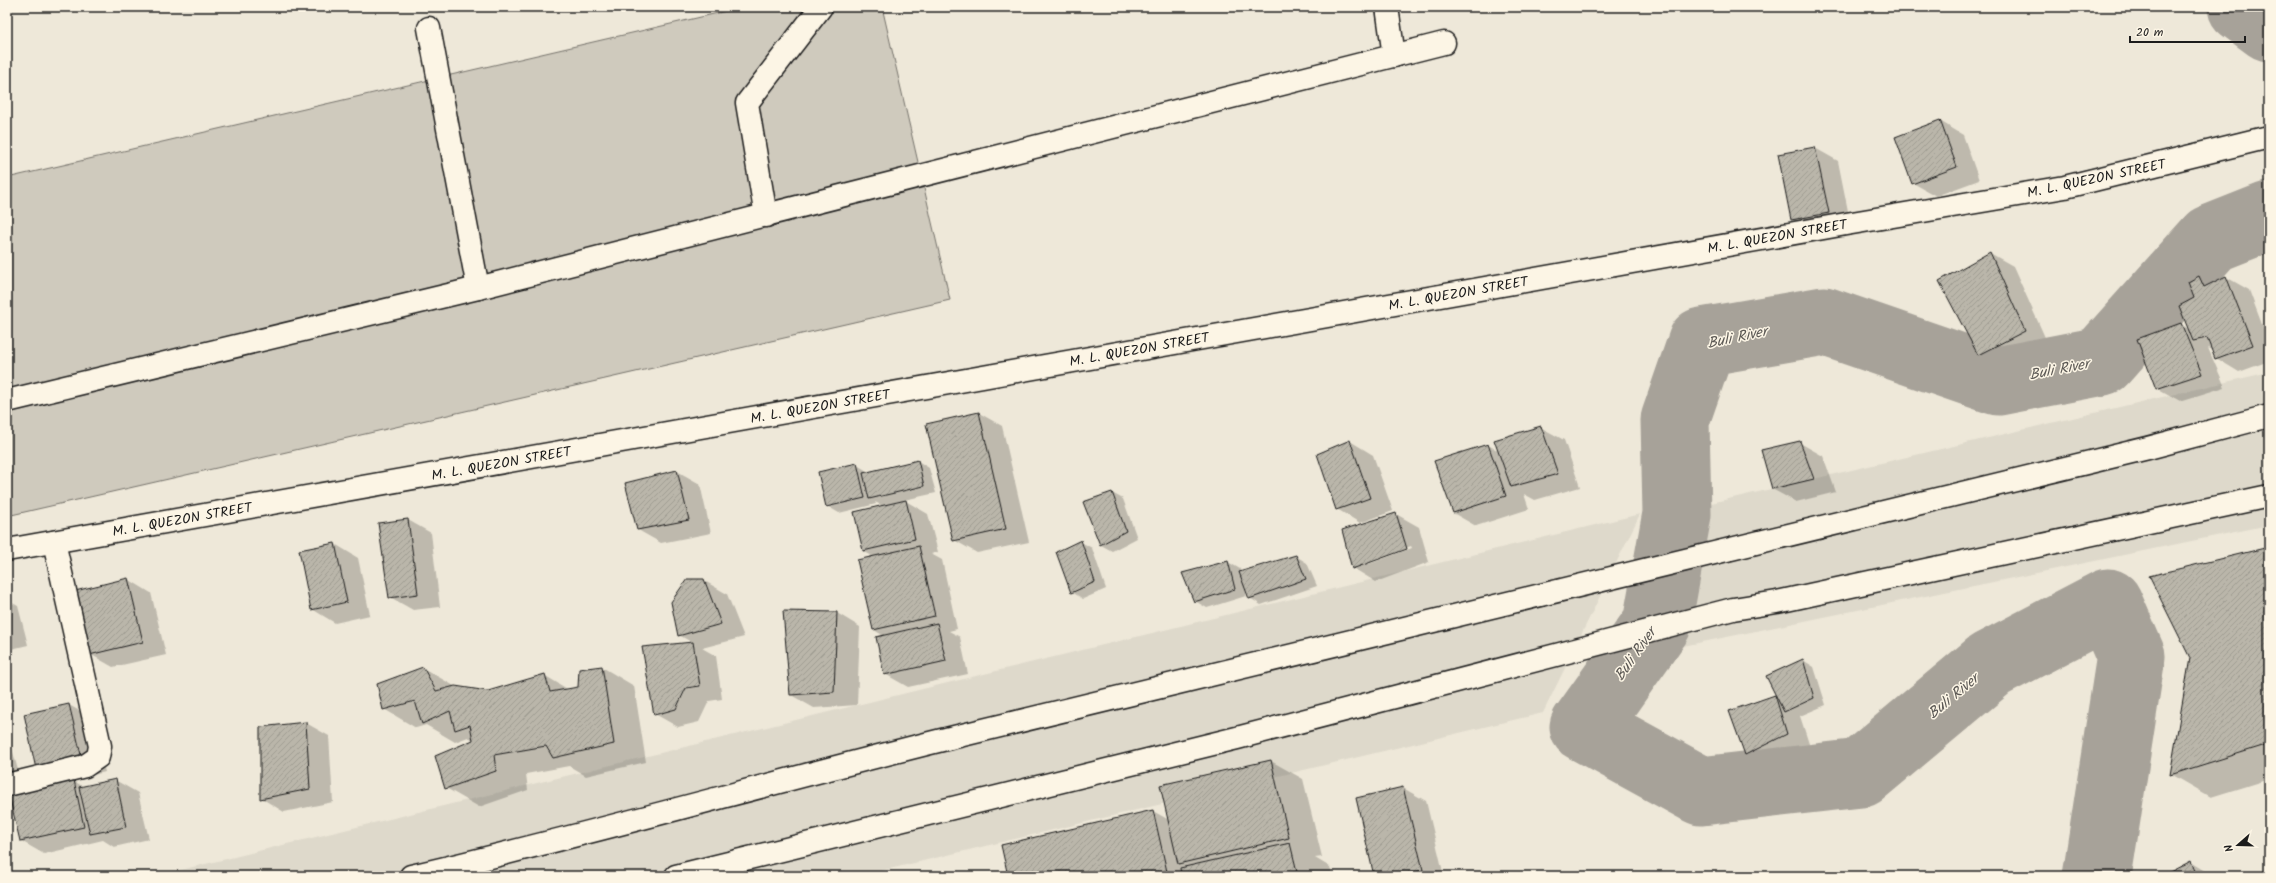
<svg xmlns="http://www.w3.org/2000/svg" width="2276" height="883" font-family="Kalam,sans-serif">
<defs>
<pattern id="building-hatch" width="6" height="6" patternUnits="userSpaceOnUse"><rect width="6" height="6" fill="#bab6aa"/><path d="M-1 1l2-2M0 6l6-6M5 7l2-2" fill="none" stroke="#9f9c92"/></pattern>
</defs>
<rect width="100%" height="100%" fill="#eee8d9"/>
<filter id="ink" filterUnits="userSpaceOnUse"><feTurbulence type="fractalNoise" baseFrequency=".025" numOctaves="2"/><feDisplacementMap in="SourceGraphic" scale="8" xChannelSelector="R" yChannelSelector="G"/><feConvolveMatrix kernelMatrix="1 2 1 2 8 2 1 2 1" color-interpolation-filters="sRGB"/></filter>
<g filter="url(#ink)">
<g fill="#ded9cb">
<path d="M 2269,372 L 2269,525 L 1659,651 L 1707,504 Z"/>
<path d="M 1640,514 L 1543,713 L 860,876 L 156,876 Z"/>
</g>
<path fill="#cfcabd" stroke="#76736c" d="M 744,7 L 882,7 L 950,300 L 7,516 L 7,178 Z"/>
<g fill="#0003" fill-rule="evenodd">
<path d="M 1940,121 L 1963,135 L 1979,180 L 1936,196 L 1913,183 Z"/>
<path d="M 1815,148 L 1838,161 L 1851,226 L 1815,233 L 1792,220 Z"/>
<path d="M 1990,253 L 2013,266 L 2048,344 L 2002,368 L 1979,354 Z"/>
<path d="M 2226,277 L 2249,290 L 2269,343 L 2269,361 L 2239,372 L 2216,358 L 2213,351 L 2208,348 L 2225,387 L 2180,401 L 2157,388 L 2181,324 L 2190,330 L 2199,278 L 2211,285 Z"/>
<path d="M 979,413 L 1002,426 L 1029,542 L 977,553 L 954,540 Z"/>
<path d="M 1540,427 L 1564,440 L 1580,487 L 1535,500 L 1524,494 L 1529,509 L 1476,526 L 1453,513 L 1488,445 L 1499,451 Z"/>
<path d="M 1350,441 L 1373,455 L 1393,511 L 1360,523 L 1337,509 Z"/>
<path d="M 1800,443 L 1823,456 L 1836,492 L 1796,502 L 1772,489 Z"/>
<path d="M 918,461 L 929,468 L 936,493 L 904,500 L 928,514 L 938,552 L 931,554 L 942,560 L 957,629 L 949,631 L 960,637 L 968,674 L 908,687 L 885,674 L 884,636 L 874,630 L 858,561 L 874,557 L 863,551 L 883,506 L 875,502 L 876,504 L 839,513 L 827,506 L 857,465 L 869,472 Z"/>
<path d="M 677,471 L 700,484 L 711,533 L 661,543 L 638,530 Z"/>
<path d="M 1112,493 L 1123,499 L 1137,538 L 1112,551 L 1101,545 L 1084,503 Z"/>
<path d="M 1396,514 L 1419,527 L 1429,562 L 1376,582 L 1353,568 ZM 1411,546 L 1412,548 L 1369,564 L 1369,562 Z"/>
<path d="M 408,520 L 431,533 L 440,607 L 413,610 L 390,597 Z"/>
<path d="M 1081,542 L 1092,548 L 1106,589 L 1083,599 L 1072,592 Z"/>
<path d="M 335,544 L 358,558 L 370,615 L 335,623 L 312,609 Z"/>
<path d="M 2269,548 L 2269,779 L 2211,797 L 2171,774 Z"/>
<path d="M 1296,556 L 1307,563 L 1317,586 L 1261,605 L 1250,598 L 1246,588 L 1246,596 L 1207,608 L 1195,601 L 1228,562 L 1240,569 L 1241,572 Z"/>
<path d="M 128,579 L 151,593 L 166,655 L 113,667 L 90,654 Z"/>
<path d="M 703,580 L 727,594 L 744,637 L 702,648 L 716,656 L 722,699 L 709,701 L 699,722 L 678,727 L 655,714 L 693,643 L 679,635 Z"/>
<path d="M 7,600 L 18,606 L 28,645 L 7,650 Z"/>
<path d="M 784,612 L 837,613 L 860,627 L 857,705 L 814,708 L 791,695 Z"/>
<path d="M 1803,660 L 1814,667 L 1826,705 L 1800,716 L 1810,747 L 1769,768 L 1746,754 L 1775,696 L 1778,697 Z"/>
<path d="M 602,667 L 634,686 L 646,762 L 586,776 L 569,766 L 526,774 L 528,790 L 479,807 L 446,788 L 475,741 L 468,737 L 455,742 L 426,725 L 416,728 L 384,709 L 423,668 L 456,687 L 488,692 L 544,675 L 569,690 L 579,688 Z"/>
<path d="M 69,705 L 92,718 L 105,772 L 72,780 L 84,787 L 115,780 L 138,793 L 149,839 L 114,847 L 103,840 L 44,854 L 21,841 L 10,795 L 7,796 L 7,730 L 24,792 Z"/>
<path d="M 306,723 L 329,736 L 333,802 L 284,812 L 261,798 Z"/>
<path d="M 1271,761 L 1303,779 L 1322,857 L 1315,858 L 1330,867 L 1333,876 L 1009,876 L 1153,811 L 1169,820 Z"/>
<path d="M 1403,788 L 1426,801 L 1444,876 L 1375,876 Z"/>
<path d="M 2191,862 L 2214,876 L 2169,876 Z"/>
</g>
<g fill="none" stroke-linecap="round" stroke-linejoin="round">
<g stroke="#a7a299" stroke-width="69">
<path d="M 2242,7 L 2269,27"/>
<path d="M 2097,876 L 2131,656 L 2108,603 L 1990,665 L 1861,773 L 1701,791 L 1584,727 L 1657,624 L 1677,514 L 1675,420 L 1702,342 L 1824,321 L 1998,381 L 2102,361 L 2211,239 L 2269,216"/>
</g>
</g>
<g fill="url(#building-hatch)" stroke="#1c1c1c">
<path d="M 1940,120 L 1957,167 L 1912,184 L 1895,137 Z"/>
<path d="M 1815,147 L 1829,213 L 1791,220 L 1778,154 Z"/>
<path d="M 1990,252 L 2025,331 L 1978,355 L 1939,281 Z"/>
<path d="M 2199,276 L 2204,287 L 2226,276 L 2253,345 L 2215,359 L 2207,338 L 2193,341 L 2179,306 L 2194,298 L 2188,282 Z"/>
<path d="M 2181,323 L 2202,374 L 2156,389 L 2137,339 Z"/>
<path d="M 979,412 L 1006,529 L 953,541 L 926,424 Z"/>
<path d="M 1541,426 L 1558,474 L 1511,487 L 1494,440 Z"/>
<path d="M 1350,440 L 1370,498 L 1336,510 L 1317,454 Z"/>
<path d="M 1800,441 L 1814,479 L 1772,489 L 1761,450 Z"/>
<path d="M 1488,444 L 1506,496 L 1453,513 L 1434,461 Z"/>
<path d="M 918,460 L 924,486 L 869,499 L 863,473 Z"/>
<path d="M 857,463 L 865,498 L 826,507 L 818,472 Z"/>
<path d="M 677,470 L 689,520 L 637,530 L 625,483 Z"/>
<path d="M 1112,492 L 1126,531 L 1100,545 L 1083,502 Z"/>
<path d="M 906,500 L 915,539 L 863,551 L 854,512 Z"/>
<path d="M 1396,513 L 1407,549 L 1352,569 L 1342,530 Z"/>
<path d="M 408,519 L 418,594 L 389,598 L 378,523 Z"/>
<path d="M 1081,540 L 1095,582 L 1071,593 L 1056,552 Z"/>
<path d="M 335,543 L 347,602 L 311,610 L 299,550 Z"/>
<path d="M 919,546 L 935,616 L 873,630 L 857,560 Z"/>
<path d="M 2269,547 L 2269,744 L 2170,775 L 2190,658 L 2149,576 Z"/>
<path d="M 1296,555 L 1306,579 L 1249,599 L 1239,572 Z"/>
<path d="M 1228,561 L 1235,589 L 1194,602 L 1182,573 Z"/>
<path d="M 128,578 L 143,642 L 89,655 L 75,591 Z"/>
<path d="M 687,579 L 704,579 L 721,624 L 678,636 L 671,602 Z"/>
<path d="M 783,611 L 837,612 L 834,692 L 790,695 Z"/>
<path d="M 937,623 L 946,661 L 884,675 L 876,637 Z"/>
<path d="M 693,642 L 700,686 L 686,688 L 676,709 L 654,715 L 642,647 Z"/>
<path d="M 1803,659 L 1814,698 L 1784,712 L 1766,676 Z"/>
<path d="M 602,666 L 614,744 L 553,758 L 546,746 L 494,755 L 496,771 L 445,789 L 435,756 L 473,740 L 470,725 L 455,730 L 450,711 L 422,724 L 415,701 L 383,710 L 377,684 L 423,667 L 436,691 L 455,686 L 488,691 L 545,674 L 550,692 L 578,687 L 579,669 Z"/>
<path d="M 1775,695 L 1787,734 L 1745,755 L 1729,711 Z"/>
<path d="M 69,704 L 82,759 L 36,769 L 24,714 Z"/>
<path d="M 306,722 L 310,789 L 260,799 L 260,727 Z"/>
<path d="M 1271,760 L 1289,838 L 1178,864 L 1160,785 Z"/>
<path d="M 116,779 L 126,827 L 90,834 L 79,787 Z"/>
<path d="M 74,780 L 84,827 L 20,841 L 9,795 Z"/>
<path d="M 1403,787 L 1423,870 L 1397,876 L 1374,876 L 1356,798 Z"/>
<path d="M 1153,810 L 1168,876 L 1008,876 L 1001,845 Z"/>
<path d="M 1290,843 L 1298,876 L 1181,876 L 1180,868 Z"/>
<path d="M 2191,861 L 2197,876 L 2167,876 L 2168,873 Z"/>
</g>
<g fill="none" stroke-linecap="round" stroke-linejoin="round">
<defs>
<g id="minor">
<path d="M 1387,7 L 1394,56"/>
<path d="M 429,28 L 478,288"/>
<path d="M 766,216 L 747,103 L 821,7"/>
<path d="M 7,401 L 478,288 L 1444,43"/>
<path d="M 7,785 L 85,766 L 98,757 L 100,746 L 54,542"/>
<path d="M 411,876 C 589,835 765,784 942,740 C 1344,641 1746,544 2148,448 L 2269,416"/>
<path d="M 676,876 L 1237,738 L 1733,609 L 1777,602 L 2269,496"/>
</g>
<path id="major" d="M 7,550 L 1846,224 L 2065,187 L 2269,137"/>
</defs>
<use href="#minor" stroke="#1c1c1c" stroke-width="25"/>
<use href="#major" stroke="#1c1c1c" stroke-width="25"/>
<use href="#minor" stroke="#fcf5e5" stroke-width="22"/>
<use href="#major" stroke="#fcf5e5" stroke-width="22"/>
</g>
</g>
<g text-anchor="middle" stroke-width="3" stroke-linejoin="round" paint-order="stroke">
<g font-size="14" fill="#1c1c1c" stroke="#fcf5e5">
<text transform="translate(2096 178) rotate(-12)" y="5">M. L. QUEZON STREET</text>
<text transform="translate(1777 236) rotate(-10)" y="5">M. L. QUEZON STREET</text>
<text transform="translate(1458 293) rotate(-10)" y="5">M. L. QUEZON STREET</text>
<text transform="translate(1139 349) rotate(-10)" y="5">M. L. QUEZON STREET</text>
<text transform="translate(820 406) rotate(-10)" y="5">M. L. QUEZON STREET</text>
<text transform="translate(501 463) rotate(-10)" y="5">M. L. QUEZON STREET</text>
<text transform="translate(182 519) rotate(-10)" y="5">M. L. QUEZON STREET</text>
</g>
<g font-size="15" font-style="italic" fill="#5b5854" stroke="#fcf5e5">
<text transform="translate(1737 337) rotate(-12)" y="5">Buli River</text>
<text transform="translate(2059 369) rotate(-11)" y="5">Buli River</text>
<text transform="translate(1635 654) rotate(-55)" y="5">Buli River</text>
<text transform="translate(1953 696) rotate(-40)" y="5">Buli River</text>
</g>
</g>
<rect width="2276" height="883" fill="none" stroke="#fcf5e5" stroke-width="24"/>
<rect x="12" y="12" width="2252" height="859" fill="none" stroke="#1c1c1c" stroke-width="1.5" filter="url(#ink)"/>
<g transform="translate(2238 845) rotate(250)" stroke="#fcf5e5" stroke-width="3" paint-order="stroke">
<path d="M0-3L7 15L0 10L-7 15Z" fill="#1c1c1c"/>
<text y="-6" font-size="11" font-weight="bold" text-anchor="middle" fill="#1c1c1c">N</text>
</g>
<path d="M2130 36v6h115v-6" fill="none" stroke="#1c1c1c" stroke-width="2"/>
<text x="2136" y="36" font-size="12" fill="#1c1c1c" stroke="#fcf5e5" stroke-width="3" paint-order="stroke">20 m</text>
</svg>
